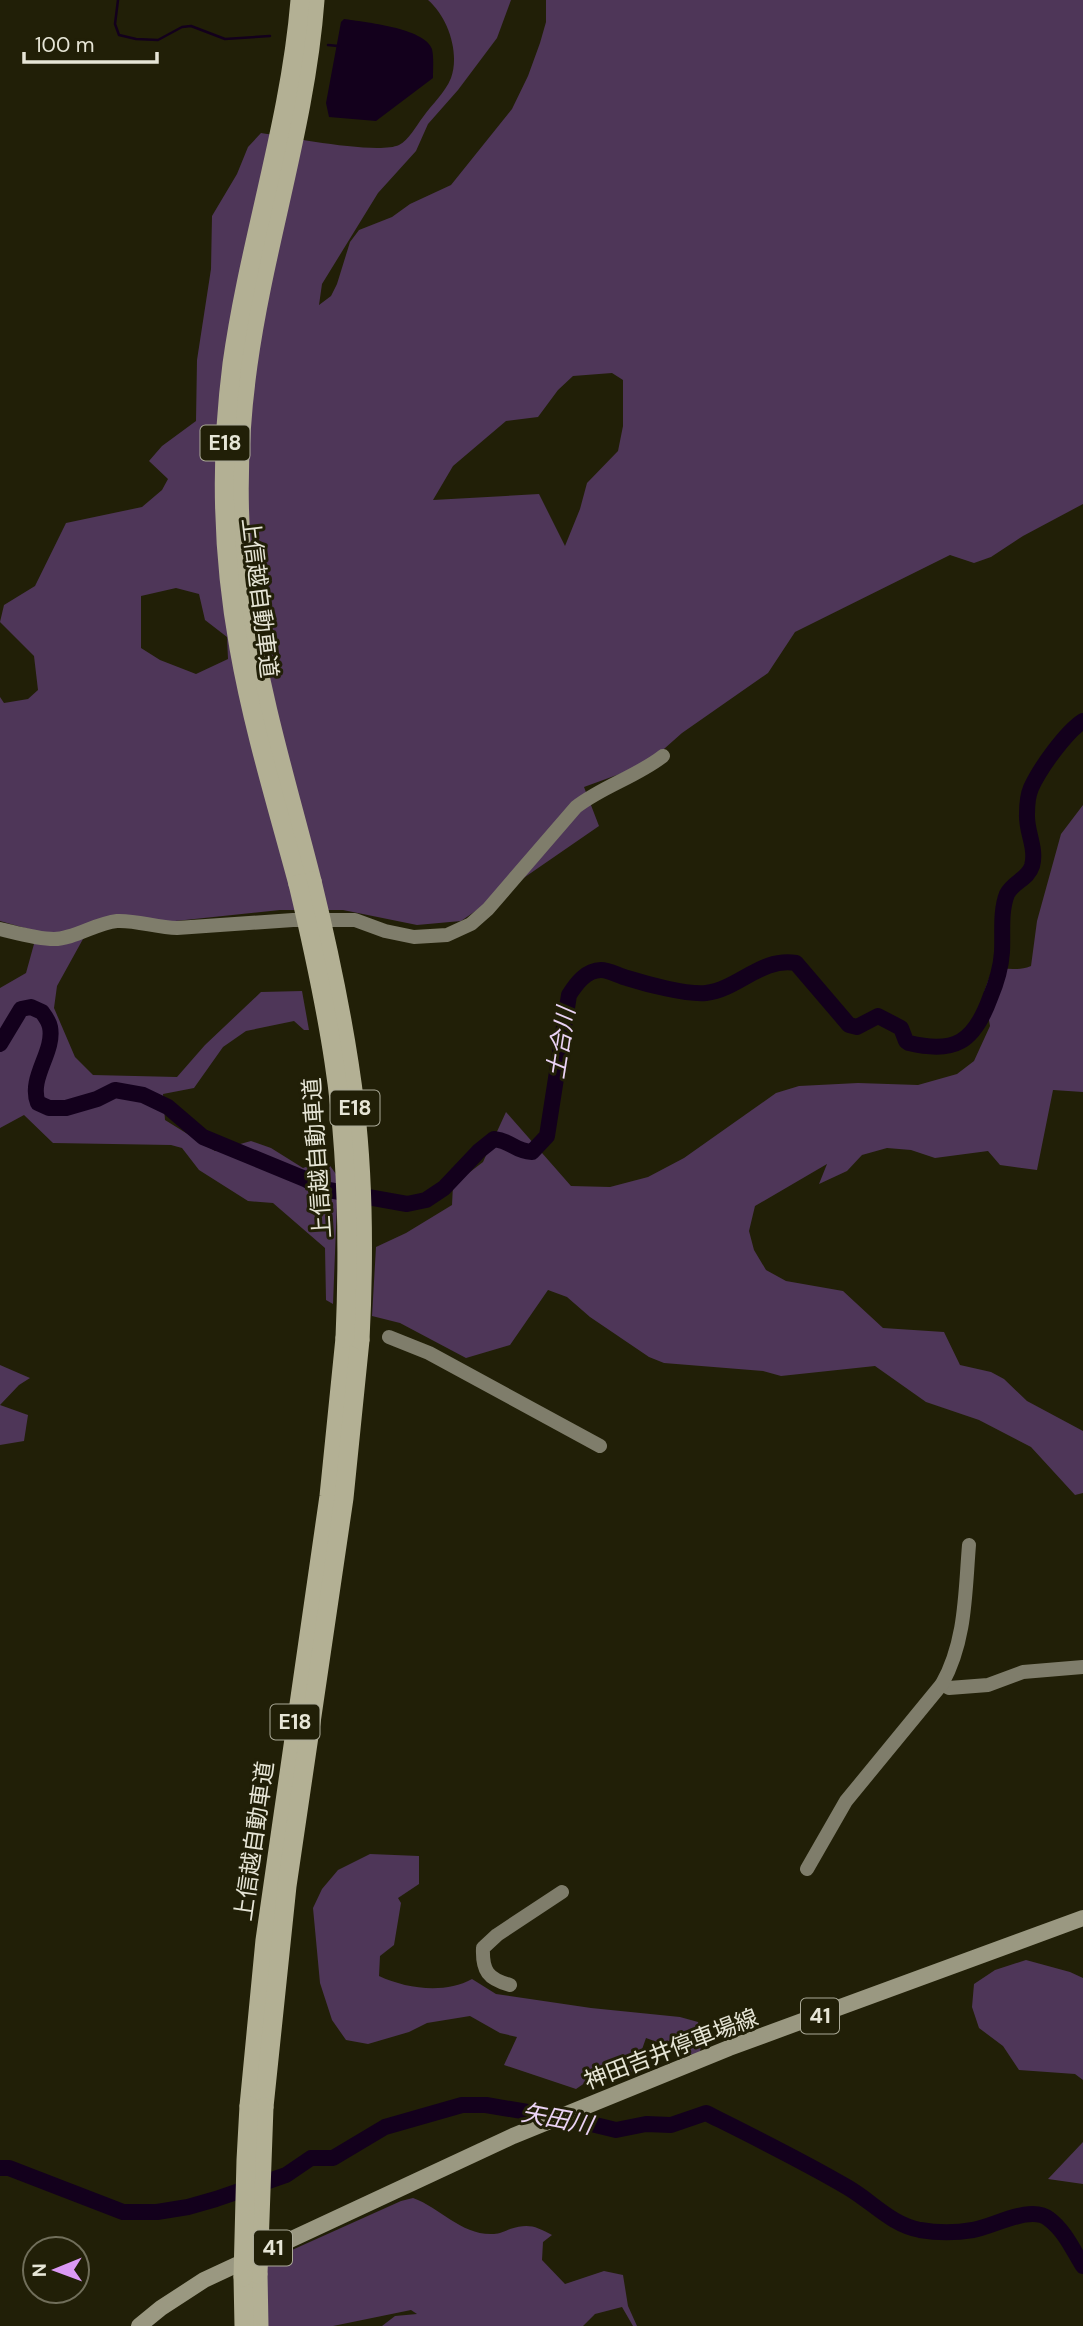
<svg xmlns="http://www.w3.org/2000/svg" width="1083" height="2326" font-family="'DM Sans','Noto Sans JP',sans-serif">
<rect width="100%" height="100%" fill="#211f07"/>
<g fill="#4e3658" fill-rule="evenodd">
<path d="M 428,0 L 511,0 L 497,38 L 458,90 L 428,124 L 416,151 L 378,193 L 322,284 L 319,305 L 331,296 L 337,284 L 350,242 L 359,230 L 392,217 L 410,204 L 451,185 L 512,109 L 528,76 L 540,43 L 546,22 L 546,0 L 1083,0 L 1083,504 L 1023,536 L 991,557 L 974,563 L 950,555 L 795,632 L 768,673 L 682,733 L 647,764 L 584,787 L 599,826 L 461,921 L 417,925 L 343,910 L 280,910 L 166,922 L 101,919 L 83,939 L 57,986 L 54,1008 L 75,1057 L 93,1075 L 177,1077 L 205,1045 L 261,992 L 302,991 L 309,1030 L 304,1030 L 294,1021 L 246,1031 L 223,1047 L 194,1088 L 163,1094 L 165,1120 L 215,1151 L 251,1141 L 271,1148 L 303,1168 L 326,1160 L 338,1177 L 333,1304 L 326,1300 L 325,1248 L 273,1203 L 248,1201 L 199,1170 L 182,1148 L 171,1145 L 53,1143 L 24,1115 L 0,1128 L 0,988 L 26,973 L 34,944 L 32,930 L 0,921 L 0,697 L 4,703 L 28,699 L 38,690 L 34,656 L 0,622 L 4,605 L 35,586 L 66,523 L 142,507 L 162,490 L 168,479 L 149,461 L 162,446 L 196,421 L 197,360 L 211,269 L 212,216 L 237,174 L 248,147 L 261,133 C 289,137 377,155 399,145 C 409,140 416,126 423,117 C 432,104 445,93 451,78 C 460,53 448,17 428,0 ZM 612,373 L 623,380 L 623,426 L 618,451 L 587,483 L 580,509 L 565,546 L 539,494 L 433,500 L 453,466 L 506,421 L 538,417 L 558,390 L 573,376 ZM 176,588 L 199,594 L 205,620 L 227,637 L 228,659 L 196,674 L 160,660 L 141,648 L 141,596 Z"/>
<path d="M 1083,805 L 1083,1092 L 1053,1090 L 1037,1170 L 1000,1165 L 988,1151 L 935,1158 L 911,1150 L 887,1148 L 862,1155 L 847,1171 L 819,1184 L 827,1164 L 755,1206 L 749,1231 L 754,1250 L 766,1270 L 786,1281 L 843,1291 L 883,1328 L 944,1332 L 960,1365 L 991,1372 L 1004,1379 L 1027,1401 L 1083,1431 L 1083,1493 L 1075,1495 L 1031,1447 L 979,1420 L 926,1402 L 875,1366 L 781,1376 L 763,1371 L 664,1363 L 649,1357 L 590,1317 L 567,1297 L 548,1290 L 510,1345 L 466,1358 L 400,1323 L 372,1316 L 376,1247 L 406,1233 L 452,1205 L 453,1185 L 483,1162 L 506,1112 L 571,1186 L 610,1187 L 648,1177 L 684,1158 L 776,1093 L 799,1086 L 858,1083 L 918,1085 L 957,1074 L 974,1061 L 990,1026 L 984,992 L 991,973 C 1009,964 1015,973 1031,966 L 1037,921 L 1061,834 Z"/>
<path d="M 0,1365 L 30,1378 L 19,1385 L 0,1405 Z"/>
<path d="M 0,1405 L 28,1415 L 24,1441 L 0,1445 Z"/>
<path d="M 370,1854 L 419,1856 L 419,1884 L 398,1898 L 401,1903 L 394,1945 L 380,1956 L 379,1976 C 407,1989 445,1994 472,1979 L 496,1994 L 591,2008 L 680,2017 L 698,2022 L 702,2036 L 700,2053 L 693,2055 L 646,2038 L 634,2072 L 608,2067 L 576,2089 L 504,2065 L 517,2037 L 500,2033 L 470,2016 L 427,2023 L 409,2032 L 368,2044 L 346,2040 L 332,2020 L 320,1983 L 313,1908 L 322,1889 L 338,1870 Z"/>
<path d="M 1026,1960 L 1070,1972 L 1083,1978 L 1083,2080 L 1075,2074 L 1019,2070 L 1003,2046 L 979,2028 L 972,2007 L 974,1984 L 995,1970 Z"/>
<path d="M 1083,2142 L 1083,2184 L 1048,2179 Z"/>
<path d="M 413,2198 C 441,2208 462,2236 494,2234 C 499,2234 505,2231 510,2229 C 528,2223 536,2226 552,2235 L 543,2242 L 542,2260 L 565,2284 L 604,2271 L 623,2275 L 628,2306 L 637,2326 L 633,2326 L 622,2307 L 595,2314 L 583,2326 L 382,2326 L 395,2316 L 417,2314 L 411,2310 L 333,2326 L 267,2326 L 263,2263 L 401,2201 Z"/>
</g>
<path fill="#13001c" d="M 344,19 C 364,22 425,28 432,49 C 434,58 433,69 433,78 L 376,121 L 329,117 L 326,103 L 341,22 Z"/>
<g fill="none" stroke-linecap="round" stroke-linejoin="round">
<g stroke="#13001c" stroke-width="2.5">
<path d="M 118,0 L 115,24 L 119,35 L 136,39 L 158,40 L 182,27 L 191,26 L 225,39 L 270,36"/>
<path d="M 328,45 L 338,46"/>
</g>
<g stroke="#13001c" stroke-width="16">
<path d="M 0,1044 L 21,1009 L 31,1007 L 42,1012 C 45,1016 49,1022 50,1027 C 55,1052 28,1078 38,1103 L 49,1108 L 66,1108 L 97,1099 L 115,1090 L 143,1095 L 168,1107 L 203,1137 L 305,1179 L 323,1189 L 407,1204 L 426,1200 L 444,1188 L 479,1151 L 494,1139 C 512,1141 514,1151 532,1152 L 547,1136 L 569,995 C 576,984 586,970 601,970 C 609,970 619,976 627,978 C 646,984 687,995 706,993 C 739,989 761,957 796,963 L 849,1025 L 857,1027 L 878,1016 L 901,1028 L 906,1041 L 909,1043 C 955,1054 974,1042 990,998 C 996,984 1001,967 1002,952 C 1003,933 1000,912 1007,894 C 1013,882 1028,879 1032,866 C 1037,848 1026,832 1027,814 C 1027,806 1028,795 1031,788 C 1040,768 1066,732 1083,721"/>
<path d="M 0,2168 L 9,2168 L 123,2212 L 157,2212 L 188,2207 L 216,2199 L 286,2175 L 311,2158 L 333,2158 L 385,2127 L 462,2105 L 486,2105 L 575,2120 L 616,2130 L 646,2124 L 671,2125 L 706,2113 C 754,2137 801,2160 847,2187 C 873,2202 890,2224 920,2230 C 937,2233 956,2233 973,2230 C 993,2227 1031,2204 1049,2219 C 1065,2231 1073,2250 1083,2266"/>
</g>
<g stroke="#7f7d6b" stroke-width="14">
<path d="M 0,929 C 17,933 36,939 54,939 C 74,939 96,923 117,921 C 137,920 157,928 177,928 L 293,920 L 355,920 L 385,931 L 414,937 L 447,935 L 471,924 L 488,909 L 576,807 C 603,786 636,777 663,756"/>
<path d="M 389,1337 L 429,1353 L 600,1446"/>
<path d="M 942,1684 L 949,1688 L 988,1685 L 1023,1672 L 1083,1667"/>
<path d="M 807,1869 L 846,1801 L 942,1684 C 966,1641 965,1593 969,1545"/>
<path d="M 510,1985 C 488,1979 482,1971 483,1948 L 497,1935 L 562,1892"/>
</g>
<path stroke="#9a9881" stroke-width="16" d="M 139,2326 L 161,2308 L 204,2280 L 513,2136 L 729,2048 L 1083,1918"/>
<g stroke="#b3b094" stroke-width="19">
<path d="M 312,881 C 289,790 261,700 248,608 C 236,528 237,444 248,365 C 265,242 306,124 315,0"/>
<path d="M 298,884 C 277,806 253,728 239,648 C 222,554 220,458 232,364 C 249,241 290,123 300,0"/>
<path d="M 249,2106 L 265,1940 L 329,1496 L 345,1338"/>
<path d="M 264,2107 L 287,1886 L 344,1498 L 360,1340"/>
<path d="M 258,2274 L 259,2326"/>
<path d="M 243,2277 L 244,2326"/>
</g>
<g stroke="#b3b094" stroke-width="19">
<path d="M 312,881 C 330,955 346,1030 355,1106 C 364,1183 364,1262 360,1340"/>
<path d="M 298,884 C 312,943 325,1002 334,1062 C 348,1153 349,1246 345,1338"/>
<path d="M 258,2274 L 264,2107"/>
<path d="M 243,2277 L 246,2160 L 249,2106"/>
</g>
</g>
<g text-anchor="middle" stroke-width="6" stroke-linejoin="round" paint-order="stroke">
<g fill="#211f07" stroke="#abaa98" stroke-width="2">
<rect x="200.5" y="425.5" width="49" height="35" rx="5"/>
<rect x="330.5" y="1090.5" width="49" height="35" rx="5"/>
<rect x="270.5" y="1704.5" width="49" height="35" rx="5"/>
<rect x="801" y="1998.5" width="38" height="35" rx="5"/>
<rect x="254" y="2230.5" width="38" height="35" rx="5"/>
</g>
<g font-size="21" font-weight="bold" fill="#e6e5d6">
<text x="225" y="450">E18</text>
<text x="355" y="1115">E18</text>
<text x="295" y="1729">E18</text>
<text x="820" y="2023">41</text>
<text x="273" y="2255">41</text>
</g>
<g font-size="23" fill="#e6e5d6" stroke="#211f07">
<text transform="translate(260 598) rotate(83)" y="8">上信越自動車道</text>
<text transform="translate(317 1158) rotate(-94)" y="8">上信越自動車道</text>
<text transform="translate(254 1841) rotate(-82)" y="8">上信越自動車道</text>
<text transform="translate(671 2049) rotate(-21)" y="8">神田吉井停車場線</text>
</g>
<g font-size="24" font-style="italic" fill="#ebd3f5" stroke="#211f07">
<text transform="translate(561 1043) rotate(-81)" y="8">土合川</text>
<text transform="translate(557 2119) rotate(11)" y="8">矢田川</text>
</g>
</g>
<g transform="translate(56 2270) rotate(269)"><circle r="33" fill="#211f07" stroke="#706e5a" stroke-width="2"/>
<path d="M0-5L12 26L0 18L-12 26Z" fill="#db99f5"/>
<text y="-10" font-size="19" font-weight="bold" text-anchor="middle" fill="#e6e5d6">N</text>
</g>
<path d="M24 52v10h133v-10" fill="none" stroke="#e6e5d6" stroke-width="3.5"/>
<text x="35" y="52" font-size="21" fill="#e6e5d6" stroke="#211f07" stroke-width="5" paint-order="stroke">100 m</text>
</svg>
